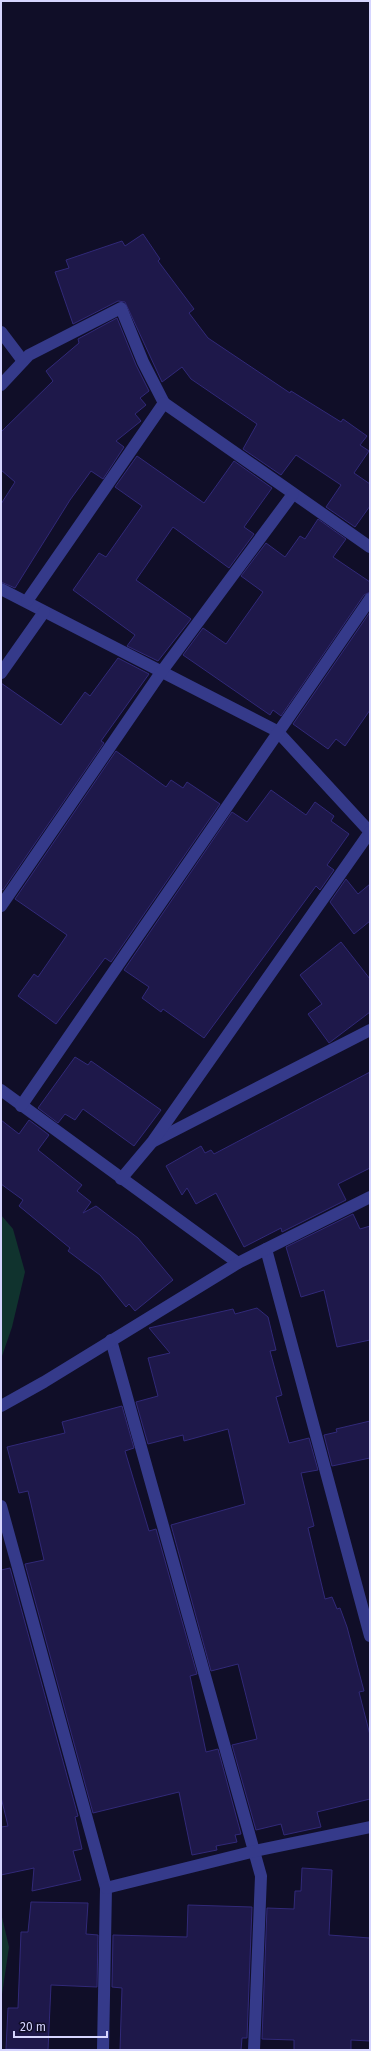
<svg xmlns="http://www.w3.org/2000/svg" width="371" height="2051" font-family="'Fira Sans',sans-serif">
<rect width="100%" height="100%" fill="#100e28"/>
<g fill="#10332e">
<path d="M 1,1215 L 13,1229 L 25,1272 L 12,1327 L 1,1359 Z"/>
<path d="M 1,1913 L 9,1947 L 1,2001 Z"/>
</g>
<g fill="#1e184a" stroke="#312978">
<path d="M 143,234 L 160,259 L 158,261 L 194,309 L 189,313 L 208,338 L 290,393 L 291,391 L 341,422 L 343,419 L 367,436 L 360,445 L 369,451 L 354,473 L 370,484 L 370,506 L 355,527 L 326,507 L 341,485 L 296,455 L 281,475 L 243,449 L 257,424 L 191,379 L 182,367 L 162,382 L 125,302 L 118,301 L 73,324 L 55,272 L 69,268 L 66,260 L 122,241 L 125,246 Z"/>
<path d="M 117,318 L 136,365 L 149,391 L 140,398 L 146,405 L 135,414 L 141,421 L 116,441 L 124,447 L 103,479 L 91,471 L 70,500 L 15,588 L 1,582 L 1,504 L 15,482 L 1,470 L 1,432 L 53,381 L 46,371 L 79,343 L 78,339 Z"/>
<path d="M 137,456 L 204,503 L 234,461 L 272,488 L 244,527 L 254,534 L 229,568 L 173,527 L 136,580 L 191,619 L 158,661 L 127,646 L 135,635 L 73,590 L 99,553 L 106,557 L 142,506 L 115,487 Z"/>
<path d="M 318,519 L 346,539 L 333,557 L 370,582 L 370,592 L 364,595 L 281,716 L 273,710 L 270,715 L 183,655 L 203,628 L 226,644 L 263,592 L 241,576 L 266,543 L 285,557 L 300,536 L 305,539 Z"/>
<path d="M 370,612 L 370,710 L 345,746 L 336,739 L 328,749 L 293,724 Z"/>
<path d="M 118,658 L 149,674 L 101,741 L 104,743 L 3,890 L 1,889 L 1,683 L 61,725 L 85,692 L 90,696 Z"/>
<path d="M 116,751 L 166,787 L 171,780 L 183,788 L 187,782 L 220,804 L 111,962 L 105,958 L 56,1024 L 18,996 L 34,974 L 38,977 L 67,935 L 15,899 Z"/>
<path d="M 271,790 L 306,815 L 315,802 L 334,816 L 331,821 L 349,834 L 327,865 L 334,870 L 320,890 L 316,886 L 204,1038 L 163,1009 L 161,1012 L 142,998 L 149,987 L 124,970 L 232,812 L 247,822 Z"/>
<path d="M 346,879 L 358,894 L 370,884 L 370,921 L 354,934 L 330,902 Z"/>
<path d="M 341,942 L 370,979 L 370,1012 L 329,1043 L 308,1014 L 322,1004 L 300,975 Z"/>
<path d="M 75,1057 L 88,1065 L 91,1061 L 161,1110 L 134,1146 L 83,1109 L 75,1120 L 65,1114 L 58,1123 L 38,1108 Z"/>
<path d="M 370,1072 L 370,1168 L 338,1184 L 346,1200 L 282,1232 L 281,1228 L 244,1247 L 216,1193 L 196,1204 L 187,1188 L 182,1195 L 166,1166 L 201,1146 L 205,1153 L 211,1150 L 214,1154 Z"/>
<path d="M 1,1120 L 19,1134 L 29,1120 L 49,1135 L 38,1150 L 82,1185 L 77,1191 L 91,1202 L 83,1213 L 96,1206 L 138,1238 L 173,1280 L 135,1311 L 129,1304 L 126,1307 L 100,1275 L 68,1251 L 70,1248 L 19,1206 L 23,1200 L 1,1184 Z"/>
<path d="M 353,1214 L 360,1229 L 370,1226 L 370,1340 L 337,1347 L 324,1290 L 301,1297 L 286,1247 Z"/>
<path d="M 257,1308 L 268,1317 L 276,1350 L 270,1351 L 282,1395 L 276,1397 L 289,1443 L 309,1438 L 318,1470 L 301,1473 L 314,1526 L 308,1528 L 325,1599 L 332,1597 L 337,1609 L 340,1608 L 347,1627 L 364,1691 L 359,1692 L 370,1735 L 370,1799 L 317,1812 L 321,1827 L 284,1835 L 281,1824 L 256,1830 L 232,1745 L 257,1739 L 238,1664 L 211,1671 L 171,1525 L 245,1504 L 228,1429 L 184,1441 L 183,1435 L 148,1444 L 136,1402 L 158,1396 L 148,1358 L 170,1353 L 149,1328 L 233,1309 L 235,1314 Z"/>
<path d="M 122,1406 L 134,1448 L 125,1451 L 149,1531 L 156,1529 L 197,1674 L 190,1676 L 206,1752 L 218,1749 L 241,1834 L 235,1835 L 237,1842 L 216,1846 L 217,1850 L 192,1855 L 179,1792 L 93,1813 L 25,1564 L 44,1560 L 28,1491 L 19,1493 L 7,1447 L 65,1433 L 62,1422 Z"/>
<path d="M 370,1421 L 370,1458 L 332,1466 L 324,1435 L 337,1432 L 336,1429 Z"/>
<path d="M 10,1568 L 78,1816 L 75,1817 L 82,1849 L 73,1851 L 81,1880 L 32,1891 L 34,1868 L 1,1875 L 1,1827 L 8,1826 L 1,1797 L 1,1570 Z"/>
<path d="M 302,1868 L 332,1870 L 329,1935 L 370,1938 L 370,2041 L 351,2040 L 351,2050 L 294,2050 L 294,2040 L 262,2039 L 267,1908 L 294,1909 L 295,1891 L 301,1891 Z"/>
<path d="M 31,1902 L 88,1903 L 86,1934 L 98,1935 L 97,1987 L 51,1985 L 48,2050 L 6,2049 L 8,2008 L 18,2008 L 21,1932 L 28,1932 Z"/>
<path d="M 188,1905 L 252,1907 L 247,2038 L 242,2038 L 241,2050 L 120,2050 L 122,1988 L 112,1987 L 113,1935 L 187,1937 Z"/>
</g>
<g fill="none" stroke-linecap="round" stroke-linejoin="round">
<g stroke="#353a8a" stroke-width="12">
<path d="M 1,332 L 23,361"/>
<path d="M 1,385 L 29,355 L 121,308 L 143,362 L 164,403"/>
<path d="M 1,589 L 277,731 L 370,832"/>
<path d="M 27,601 L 164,403 L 370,547"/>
<path d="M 1,673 L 44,612"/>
<path d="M 1,906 L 162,671 L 293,494"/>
<path d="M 1,1090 L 238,1263"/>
<path d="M 21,1106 L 370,599"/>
<path d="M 154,1141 L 370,1030"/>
<path d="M 121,1179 L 153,1141 L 370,832"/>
<path d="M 266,1249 L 370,1636"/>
<path d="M 111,1340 L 261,1876 L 254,2050"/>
<path d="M 1,1406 L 44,1382 L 238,1263 L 370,1197"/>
<path d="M 1,1506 L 106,1888 L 103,2050"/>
<path d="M 106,1888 L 255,1851 L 370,1827"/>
</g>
</g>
<rect width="371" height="2051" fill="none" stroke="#d6d5ff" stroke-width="4"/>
<path d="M14 2031v6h93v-6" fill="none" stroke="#d6d5ff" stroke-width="2"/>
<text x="20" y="2031" font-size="12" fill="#d6d5ff" stroke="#100e28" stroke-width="3" paint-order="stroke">20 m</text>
</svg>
